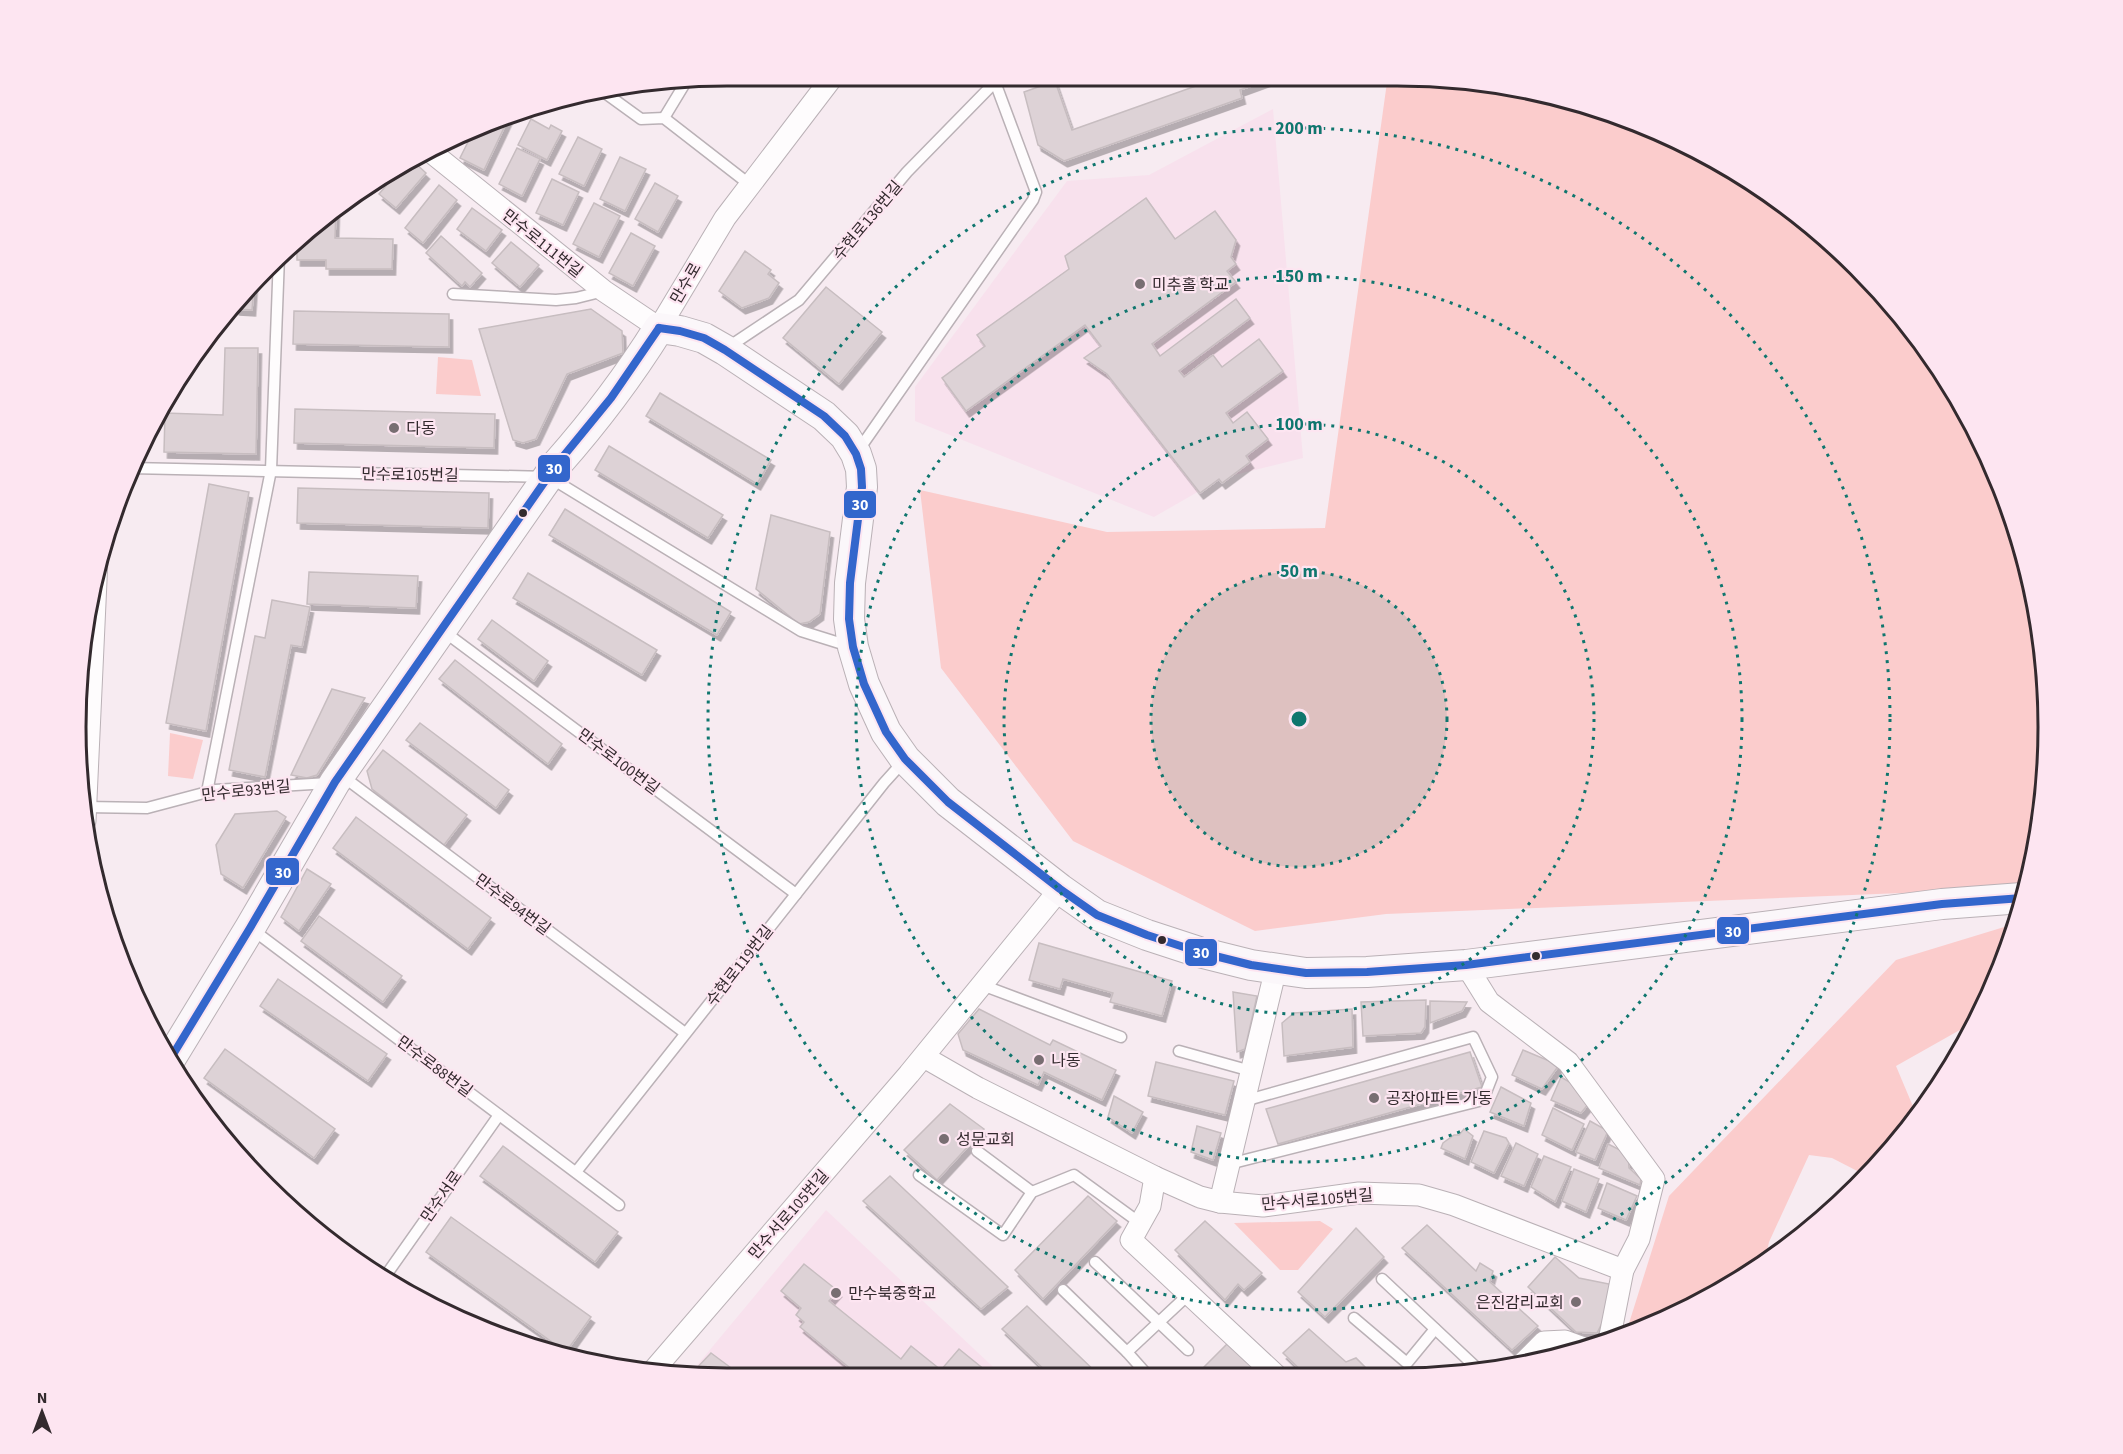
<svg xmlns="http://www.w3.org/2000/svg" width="2123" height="1454" font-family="'Source Sans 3','Noto Sans KR',sans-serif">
<defs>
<filter id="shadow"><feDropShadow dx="3.5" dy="6" stdDeviation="0" flood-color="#0004"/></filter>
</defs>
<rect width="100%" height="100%" fill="#f7ebf1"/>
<g fill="#f8e1ed">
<path d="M 1273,109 L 1303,458 L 1222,478 L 1154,517 L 915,421 L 915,387 L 1067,181 L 1149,175 Z"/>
<path d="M 826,1210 L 1006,1379 L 727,1379 L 689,1375 Z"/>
</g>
<g fill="#fbcccc">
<path d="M 1388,75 L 1523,87 L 1685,142 L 1793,210 L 1857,266 L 1938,364 L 1998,477 L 2035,599 L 2048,727 L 2036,854 L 2025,888 L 1386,914 L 1255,931 L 1073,841 L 941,668 L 920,490 L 1107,532 L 1325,528 Z"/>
<path d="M 438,357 L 472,360 L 481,396 L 436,394 Z"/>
<path d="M 170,733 L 203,740 L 193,779 L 168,776 Z"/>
<path d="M 2014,924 L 1998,976 L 1974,1022 L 1896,1066 L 1917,1116 L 1867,1176 L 1832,1158 L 1809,1155 L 1769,1242 L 1764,1265 L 1646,1329 L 1625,1336 L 1669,1196 L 1896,960 Z"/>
<path d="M 1320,1221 L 1333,1229 L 1298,1270 L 1280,1270 L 1234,1223 Z"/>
</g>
<g fill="#ddd2d6" stroke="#c7bdc0" stroke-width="1.5" filter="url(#shadow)">
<path d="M 1224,76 L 1279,76 L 1240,90 L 1242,98 L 1064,161 L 1038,145 L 1024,92 L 1055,81 L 1072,130 Z"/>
<path d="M 509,114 L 510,115 L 484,170 L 460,158 L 473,132 Z"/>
<path d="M 531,119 L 549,129 L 551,125 L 562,131 L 547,160 L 518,145 Z"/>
<path d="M 578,137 L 602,149 L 584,186 L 559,174 Z"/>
<path d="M 517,148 L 540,159 L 522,196 L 499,184 Z"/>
<path d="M 620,157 L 646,169 L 625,211 L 600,199 Z"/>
<path d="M 413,161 L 426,173 L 396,208 L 379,194 L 403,166 Z"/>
<path d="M 552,179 L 579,192 L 563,225 L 536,213 Z"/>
<path d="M 655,183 L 678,196 L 658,232 L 635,219 Z"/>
<path d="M 439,185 L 457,200 L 423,243 L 405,228 Z"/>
<path d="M 1146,198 L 1175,239 L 1215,211 L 1236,240 L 1231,257 L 1236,264 L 1227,271 L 1236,282 L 1152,344 L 1160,356 L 1236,299 L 1250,318 L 1179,371 L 1184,377 L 1213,355 L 1222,367 L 1259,339 L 1283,371 L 1226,413 L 1233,423 L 1247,412 L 1268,439 L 1246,456 L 1250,462 L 1222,483 L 1219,479 L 1200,493 L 1107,374 L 1084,358 L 1101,346 L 1085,325 L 966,411 L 942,378 L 985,346 L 977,335 L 1069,269 L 1065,256 Z"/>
<path d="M 594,203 L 620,216 L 599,257 L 573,244 Z"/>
<path d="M 336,207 L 335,238 L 393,239 L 392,269 L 326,269 L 326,260 L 297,260 L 297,237 Z"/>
<path d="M 472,208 L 502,230 L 486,251 L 457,229 Z"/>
<path d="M 631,233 L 655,246 L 633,286 L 609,273 Z"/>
<path d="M 441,236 L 482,273 L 470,287 L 465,282 L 462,286 L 426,253 Z"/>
<path d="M 511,242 L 539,265 L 520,287 L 492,263 Z"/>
<path d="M 745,251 L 771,270 L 768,274 L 779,283 L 769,298 L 742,308 L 719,291 Z"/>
<path d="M 254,283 L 252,310 L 236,309 L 234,305 Z"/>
<path d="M 826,287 L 882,332 L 839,384 L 783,338 Z"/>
<path d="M 591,309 L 622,331 L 623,353 L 567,374 L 536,439 L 523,443 L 513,440 L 479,329 Z"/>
<path d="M 294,311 L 449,314 L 449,347 L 293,344 Z"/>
<path d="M 225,348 L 258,348 L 256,454 L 164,452 L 165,413 L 223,415 Z"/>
<path d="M 660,393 L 771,460 L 757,484 L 646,416 Z"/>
<path d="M 295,409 L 495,414 L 494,448 L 294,443 Z"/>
<path d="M 609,446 L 723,515 L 708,538 L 595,470 Z"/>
<path d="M 209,484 L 249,492 L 206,731 L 166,723 Z"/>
<path d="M 298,488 L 489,493 L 488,528 L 297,523 Z"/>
<path d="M 565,509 L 731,612 L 717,635 L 549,535 Z"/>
<path d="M 771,515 L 830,532 L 820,614 L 809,622 L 799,624 L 756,589 Z"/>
<path d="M 309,572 L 418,576 L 416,608 L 307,604 Z"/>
<path d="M 528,573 L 657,650 L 642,675 L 513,598 Z"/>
<path d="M 272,600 L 310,607 L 302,647 L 291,645 L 265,777 L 229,770 L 255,636 L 265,638 Z"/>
<path d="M 492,620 L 548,661 L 534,681 L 478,639 Z"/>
<path d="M 455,660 L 562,744 L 548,764 L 439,679 Z"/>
<path d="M 332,689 L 365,698 L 317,775 L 307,778 L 291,775 Z"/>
<path d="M 420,723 L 509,790 L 496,808 L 406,740 Z"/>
<path d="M 383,750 L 467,815 L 444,845 L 372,789 L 367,771 Z"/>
<path d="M 277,811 L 286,817 L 243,888 L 221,874 L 216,845 L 235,814 Z"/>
<path d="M 356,817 L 491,918 L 468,949 L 333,848 Z"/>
<path d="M 307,869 L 331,884 L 299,931 L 281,917 Z"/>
<path d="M 319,916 L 402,976 L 383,1002 L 301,941 Z"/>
<path d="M 1039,943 L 1172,981 L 1162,1016 L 1110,1002 L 1113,993 L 1063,979 L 1060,989 L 1029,980 Z"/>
<path d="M 278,979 L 387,1054 L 368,1081 L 260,1006 Z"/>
<path d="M 1233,992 L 1257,996 L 1245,1049 L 1237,1052 Z"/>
<path d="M 1426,1000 L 1425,1027 L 1421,1033 L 1363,1036 L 1361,1002 Z"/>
<path d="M 1430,1001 L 1467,1002 L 1462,1011 L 1430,1023 Z"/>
<path d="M 979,1009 L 1050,1045 L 1053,1040 L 1116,1070 L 1102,1100 L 1044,1072 L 1038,1085 L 963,1050 L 958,1034 Z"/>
<path d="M 1352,1009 L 1353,1047 L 1284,1056 L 1282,1023 L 1294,1013 Z"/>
<path d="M 225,1049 L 335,1129 L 314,1158 L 204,1078 Z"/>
<path d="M 1523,1050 L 1559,1065 L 1542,1089 L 1512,1075 Z"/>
<path d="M 1470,1052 L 1482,1087 L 1278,1144 L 1266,1109 Z"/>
<path d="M 1156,1062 L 1234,1081 L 1225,1115 L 1148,1096 Z"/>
<path d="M 1561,1077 L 1578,1087 L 1590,1102 L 1581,1113 L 1551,1100 Z"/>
<path d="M 1501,1087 L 1531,1103 L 1524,1126 L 1490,1112 Z"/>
<path d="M 1114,1096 L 1143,1112 L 1132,1133 L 1108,1117 Z"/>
<path d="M 950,1104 L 984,1129 L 937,1180 L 904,1150 Z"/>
<path d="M 1553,1108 L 1584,1124 L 1572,1150 L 1542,1135 Z"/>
<path d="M 1590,1121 L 1608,1131 L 1595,1160 L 1576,1152 Z"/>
<path d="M 1197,1126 L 1221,1133 L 1213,1160 L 1191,1152 Z"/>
<path d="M 1464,1129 L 1473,1136 L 1465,1159 L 1441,1148 L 1443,1143 L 1454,1135 L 1459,1135 Z"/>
<path d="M 1484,1131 L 1506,1138 L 1509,1143 L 1494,1173 L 1471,1162 Z"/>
<path d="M 1516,1143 L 1538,1154 L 1524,1186 L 1501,1176 Z"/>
<path d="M 1608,1144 L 1628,1154 L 1629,1168 L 1641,1179 L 1640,1185 L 1599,1168 Z"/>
<path d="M 503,1146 L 618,1232 L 595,1262 L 480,1176 Z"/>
<path d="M 1544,1156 L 1571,1167 L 1555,1202 L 1531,1187 Z"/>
<path d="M 1574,1169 L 1599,1179 L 1586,1212 L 1562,1201 Z"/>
<path d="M 890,1176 L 1008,1287 L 981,1309 L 863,1201 Z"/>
<path d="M 1607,1183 L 1637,1196 L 1626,1220 L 1598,1208 Z"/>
<path d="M 1088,1196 L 1117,1221 L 1043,1299 L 1015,1270 Z"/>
<path d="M 278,1198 L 365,1262 L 363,1265 L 330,1244 Z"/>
<path d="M 451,1217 L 591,1317 L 566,1352 L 426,1252 Z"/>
<path d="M 1205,1221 L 1262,1273 L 1244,1290 L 1238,1284 L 1225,1300 L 1175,1250 Z"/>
<path d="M 1427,1225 L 1476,1271 L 1480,1263 L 1493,1271 L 1490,1282 L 1538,1326 L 1512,1350 L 1402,1248 Z"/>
<path d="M 1356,1228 L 1384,1257 L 1325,1317 L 1298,1292 Z"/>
<path d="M 1555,1257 L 1579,1278 L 1614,1285 L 1605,1317 L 1597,1333 L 1576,1332 L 1528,1287 Z"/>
<path d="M 804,1264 L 838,1291 L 829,1301 L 901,1359 L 911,1346 L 941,1370 L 959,1349 L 996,1379 L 863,1379 L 800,1327 L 804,1322 L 796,1315 L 801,1308 L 781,1291 Z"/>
<path d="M 1027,1306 L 1103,1379 L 1054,1379 L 1002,1329 Z"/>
<path d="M 1309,1329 L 1346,1362 L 1356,1358 L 1365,1367 L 1361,1377 L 1363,1379 L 1310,1379 L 1283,1353 Z"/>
<path d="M 1227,1344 L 1258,1367 L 1246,1379 L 1192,1379 Z"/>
<path d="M 711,1353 L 746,1379 L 690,1375 Z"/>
</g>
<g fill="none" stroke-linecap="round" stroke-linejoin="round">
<defs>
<g id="lane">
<path d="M 601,90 L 641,119 L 664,118 L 749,184"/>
<path d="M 664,118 L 687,80"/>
<path d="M 453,294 L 556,300 L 576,298 L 604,291"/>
<path d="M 727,348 L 799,300 L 907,172 L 999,78"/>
<path d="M 858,451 L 1033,200 L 1036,192 L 995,82"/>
<path d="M 130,468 L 549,477 L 801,631 L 849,646"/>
<path d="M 442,630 L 796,894"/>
<path d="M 341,775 L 685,1033"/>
<path d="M 207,792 L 271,470 L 279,256"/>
<path d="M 86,807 L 147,808 L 215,790 L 329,783"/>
<path d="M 253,930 L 619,1205"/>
<path d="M 982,985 L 1121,1037"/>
<path d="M 1179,1051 L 1251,1071"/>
<path d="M 977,1151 L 1032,1192"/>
<path d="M 1229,1164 L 1483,1100 L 1492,1077 L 1473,1037 L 1244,1101"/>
<path d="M 576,1172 L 884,783 L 903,762"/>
<path d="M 919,1175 L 1003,1235 L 1032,1192 L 1074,1175 L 1140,1223"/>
<path d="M 1095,1262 L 1188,1350"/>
<path d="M 384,1278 L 499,1115"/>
<path d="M 1382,1279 L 1480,1371"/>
<path d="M 1063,1290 L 1127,1352 L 1189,1294"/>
<path d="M 1354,1318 L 1407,1363 L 1435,1329"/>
<path d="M 1127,1352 L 1151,1379"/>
</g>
<g id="street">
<path d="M 431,152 L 604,291 L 659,328 L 725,218 L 831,79"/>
<path d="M 85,821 L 97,559"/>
<path d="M 1466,965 L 1489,1002 L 1568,1062 L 1654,1179 L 1639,1239 L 1623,1270 L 1609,1341"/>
<path d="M 924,1057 L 978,1088 L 1155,1177 L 1200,1197 L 1220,1202 L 1263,1206 L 1359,1193 L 1419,1195 L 1454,1205 L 1623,1270"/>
<path d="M 1155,1177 L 1150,1206 L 1131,1240 L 1280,1379"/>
<path d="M 1220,1202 L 1276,968"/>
<path d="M 1519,1367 L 1544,1342 L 1565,1341 L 1584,1348"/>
<path d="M 652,1372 L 909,1074 L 1060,889"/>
</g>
<path id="secondary" d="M 169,1061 L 250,928 L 335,782 L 557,464 C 595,421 629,376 659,328 L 680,331 L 704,338 L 725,350 L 824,416 L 845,436 L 856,454 L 861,469 L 862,487 L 850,583 L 849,619 L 853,647 L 864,684 L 886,732 L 905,759 L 948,802 L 1060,889 L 1097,915 L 1147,935 L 1199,952 L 1251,965 L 1306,973 L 1367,972 L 1466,965 L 1942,904 L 2022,898"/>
</defs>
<use href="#lane" stroke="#bab1b6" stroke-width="13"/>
<use href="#street" stroke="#bab1b6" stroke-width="23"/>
<use href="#secondary" stroke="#bab1b6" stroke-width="32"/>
<use href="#lane" stroke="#fefcfd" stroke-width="10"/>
<use href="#street" stroke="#fefcfd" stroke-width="21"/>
<use href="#secondary" stroke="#fbf7fa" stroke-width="30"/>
<defs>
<g id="bus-1">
<path d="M 659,328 L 680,331 L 704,338 L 725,350 L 824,416 L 845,436 L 856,454 L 861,469 L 862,487 L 850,583 L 849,619 L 853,647 L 864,684 L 886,732 L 905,759 L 948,802 L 1060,889 L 1097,915 L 1147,935 L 1199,952 L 1251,965 L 1306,973 L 1367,972 L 1466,965 L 1942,904 L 2022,898"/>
<path d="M 169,1061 L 250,928 L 335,782 L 557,464 L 611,398 L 659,328"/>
</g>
</defs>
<use href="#bus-1" stroke="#fde5f1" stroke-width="12"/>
<use href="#bus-1" stroke="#36c" stroke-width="8"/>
</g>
<circle cx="1299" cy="719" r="148" fill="#0f766e" fill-opacity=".12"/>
<g fill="none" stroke="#0f766e" stroke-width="3" stroke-dasharray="3 6">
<circle cx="1299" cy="719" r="148"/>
<circle cx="1299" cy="719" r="295"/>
<circle cx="1299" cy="719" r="443"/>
<circle cx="1299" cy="719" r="591"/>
</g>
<g fill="#786e72" stroke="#fde5f1" stroke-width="2">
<circle cx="1140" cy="284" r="6"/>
<circle cx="394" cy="428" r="6"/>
<circle cx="1039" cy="1060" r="6"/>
<circle cx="1374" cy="1098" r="6"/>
<circle cx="944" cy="1139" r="6"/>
<circle cx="836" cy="1293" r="6"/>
<circle cx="1576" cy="1302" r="6"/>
</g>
<g fill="#332a2e" stroke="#fde5f1" stroke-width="2">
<circle cx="523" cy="513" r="5"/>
<circle cx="1162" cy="940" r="5"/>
<circle cx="1536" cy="956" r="5"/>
</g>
<g text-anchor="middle" stroke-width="4.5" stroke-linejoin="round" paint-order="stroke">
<g font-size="16" fill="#332a2e" stroke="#fde5f1">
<text transform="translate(867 220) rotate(-50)" y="6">수현로136번길</text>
<text transform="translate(543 243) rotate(39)" y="6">만수로111번길</text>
<text transform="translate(685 283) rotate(-60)" y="6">만수로</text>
<text transform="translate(410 474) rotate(1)" y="6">만수로105번길</text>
<text transform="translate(619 761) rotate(37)" y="6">만수로100번길</text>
<text transform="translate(246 790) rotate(-6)" y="6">만수로93번길</text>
<text transform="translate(513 904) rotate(37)" y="6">만수로94번길</text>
<text transform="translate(739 965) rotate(-52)" y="6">수현로119번길</text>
<text transform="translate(435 1066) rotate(37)" y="6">만수로88번길</text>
<text transform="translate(441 1196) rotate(-55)" y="6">만수서로</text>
<text transform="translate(1317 1199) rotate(-5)" y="6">만수서로105번길</text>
<text transform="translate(788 1214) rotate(-49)" y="6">만수서로105번길</text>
</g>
<g font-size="16" fill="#332a2e" stroke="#fde5f1" text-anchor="start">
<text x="1152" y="290">미추홀 학교</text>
<text x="406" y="434">다동</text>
<text x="1051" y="1066">나동</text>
<text x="1386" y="1104">공작아파트 가동</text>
<text x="956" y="1145">성문교회</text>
<text x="848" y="1299">만수북중학교</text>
<text x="1564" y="1308" text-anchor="end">은진감리교회</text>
</g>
</g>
<path d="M0 0H2123V1454H0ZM727 86H1397A641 641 0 0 1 2038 727V727A641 641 0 0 1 1397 1368H727A641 641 0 0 1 86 727V727A641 641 0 0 1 727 86Z" fill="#fde5f1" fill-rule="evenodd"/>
<path fill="none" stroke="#332a2e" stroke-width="3" d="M727 86H1397A641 641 0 0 1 2038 727V727A641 641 0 0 1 1397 1368H727A641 641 0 0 1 86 727V727A641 641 0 0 1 727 86Z"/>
<circle cx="1299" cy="719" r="9" fill="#0f766e" stroke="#fde5f1" stroke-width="3"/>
<g font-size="18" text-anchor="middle" font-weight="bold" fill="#0f766e" stroke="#fde5f1" stroke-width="4.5" stroke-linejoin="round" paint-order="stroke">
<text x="1299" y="134">200 m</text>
<text x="1299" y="282">150 m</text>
<text x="1299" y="430">100 m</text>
<text x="1299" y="577">50 m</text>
</g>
<g stroke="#fde5f1" stroke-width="2">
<rect x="537" y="454" width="34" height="29" rx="6" fill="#36c"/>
<rect x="843" y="490" width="34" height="29" rx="6" fill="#36c"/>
<rect x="265" y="857" width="35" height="29" rx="6" fill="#36c"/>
<rect x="1716" y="916" width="34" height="29" rx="6" fill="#36c"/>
<rect x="1184" y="938" width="34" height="29" rx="6" fill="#36c"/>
</g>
<g font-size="16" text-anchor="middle" font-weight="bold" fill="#fff">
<text x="554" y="474">30</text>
<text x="860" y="510">30</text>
<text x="283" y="878">30</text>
<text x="1733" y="937">30</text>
<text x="1201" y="958">30</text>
</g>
<g transform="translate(42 1412)" stroke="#fde5f1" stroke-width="4.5" paint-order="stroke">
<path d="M0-4.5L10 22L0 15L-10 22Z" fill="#332a2e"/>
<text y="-9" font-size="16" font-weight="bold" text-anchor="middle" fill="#332a2e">N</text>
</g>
</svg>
